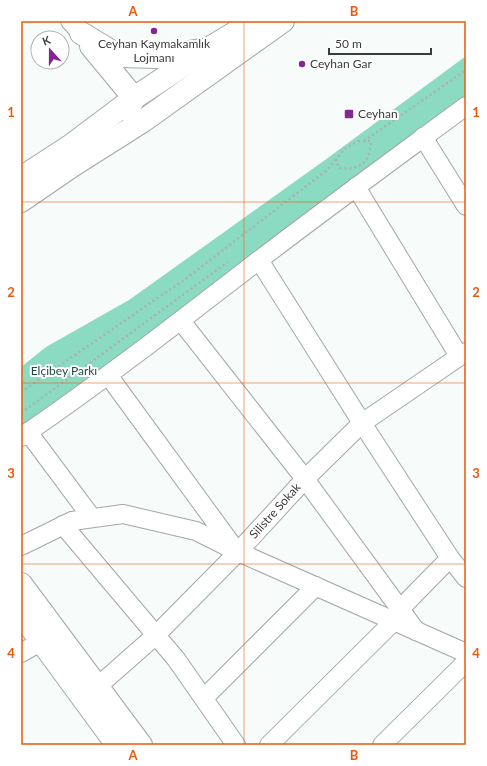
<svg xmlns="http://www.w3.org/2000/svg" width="487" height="766" font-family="Lato,sans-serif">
<rect width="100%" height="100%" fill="#f7fcfa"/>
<path fill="#8adbc1" d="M 466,56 L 466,106 L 21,437 L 21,367 L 46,347 L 129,300 L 325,160 Z"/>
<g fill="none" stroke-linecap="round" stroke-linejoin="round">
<defs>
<g id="minor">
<path d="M 70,21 L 81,33"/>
<path d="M 423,137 L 466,206"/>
<path d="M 356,187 L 459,356"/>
<path d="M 259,260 L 362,423 L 450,558 L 466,578"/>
<path d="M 181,321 L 305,479 L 416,631"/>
<path d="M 108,375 L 235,549"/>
<path d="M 28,432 L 92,518"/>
<path d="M 21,437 C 103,381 181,320 259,260 C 327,208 397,157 466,106"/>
<path d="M 63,525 L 176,659 L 236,745"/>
<path d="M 21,546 L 72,521 L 123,514 L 196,531 L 236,551 L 466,653"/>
<path d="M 21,653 L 42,641"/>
<path d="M 97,687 L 156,635 L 238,552 L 305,479 L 362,423 L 466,352"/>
<path d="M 204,698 L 316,586"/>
<path d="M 269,745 L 394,621 L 400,609 L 450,558"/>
<path d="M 382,745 L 466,662"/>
</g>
<g id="major">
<path d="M 81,33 L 119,56 L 158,57 L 201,50"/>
<path d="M 91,46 L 134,98 L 129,108 L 129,111"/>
<path d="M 21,178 L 70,146 L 134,98 L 208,49 L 254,21"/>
<path d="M 21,201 L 72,166 L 143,121 L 283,21"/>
<path d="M 21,584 L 141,745"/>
<path d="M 21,614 L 117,745"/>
</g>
</defs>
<use href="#minor" stroke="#a2a7a5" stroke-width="20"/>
<use href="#major" stroke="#a2a7a5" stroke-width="24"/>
<g stroke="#adb1b0" stroke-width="2.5" stroke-dasharray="2 3" stroke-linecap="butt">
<path d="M 358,141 L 371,141 C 370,162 360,171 339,168 L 336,160 L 343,150 Z"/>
<path d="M 364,141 L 466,70"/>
<path d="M 21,392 L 184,280 L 326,171 L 336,160"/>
<path d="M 21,413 L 228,262"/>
</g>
<use href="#minor" stroke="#fff" stroke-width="18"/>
<use href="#major" stroke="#fff" stroke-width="22"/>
</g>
<path fill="none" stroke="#e8590c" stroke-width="1" stroke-opacity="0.55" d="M 244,21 L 244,745M 21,202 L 466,202M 21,383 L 466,383M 21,564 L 466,564"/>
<g fill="#842792" stroke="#fff" stroke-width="1.5">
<circle cx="154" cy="31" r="4"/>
<circle cx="302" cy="64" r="4"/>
<rect x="344" y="109" width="10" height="10" rx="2"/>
</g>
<g text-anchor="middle" stroke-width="4" stroke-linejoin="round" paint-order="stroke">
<g font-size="12" fill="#3a3c3b" stroke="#fff" text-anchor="start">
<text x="154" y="48" text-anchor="middle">Ceyhan Kaymakamlık<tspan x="154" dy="14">Lojmanı</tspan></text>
<text x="310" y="68">Ceyhan Gar</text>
<text x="358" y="118">Ceyhan</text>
</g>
<g font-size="12" fill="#214d40" stroke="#fff">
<text x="64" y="375">Elçibey Parkı</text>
</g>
<g font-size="12" fill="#3a3c3b" stroke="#fff">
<text transform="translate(275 511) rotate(-48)" y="4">Silistre Sokak</text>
</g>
</g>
<rect width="487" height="766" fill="none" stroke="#ffffff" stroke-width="44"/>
<g transform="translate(50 50) rotate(339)"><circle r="19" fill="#ffffff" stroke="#b0b1b1"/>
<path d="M0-3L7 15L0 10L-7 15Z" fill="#842792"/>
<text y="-6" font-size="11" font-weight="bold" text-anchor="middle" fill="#3a3c3b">K</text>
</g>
<path d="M329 48v6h102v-6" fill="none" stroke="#3a3c3b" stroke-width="2"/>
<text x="335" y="48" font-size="12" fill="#3a3c3b" stroke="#ffffff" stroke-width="3" paint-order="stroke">50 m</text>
<rect x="22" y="22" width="443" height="722" fill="none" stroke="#e8590c" stroke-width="1.5"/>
<g font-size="13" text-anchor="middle" font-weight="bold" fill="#e8590c">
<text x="133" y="16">A</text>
<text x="354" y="16">B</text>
<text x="11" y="117">1</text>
<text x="476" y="117">1</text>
<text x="11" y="297">2</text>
<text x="476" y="297">2</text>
<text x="11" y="478">3</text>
<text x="476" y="478">3</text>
<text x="11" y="658">4</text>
<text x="476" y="658">4</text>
<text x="133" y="760">A</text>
<text x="354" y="760">B</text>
</g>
</svg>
